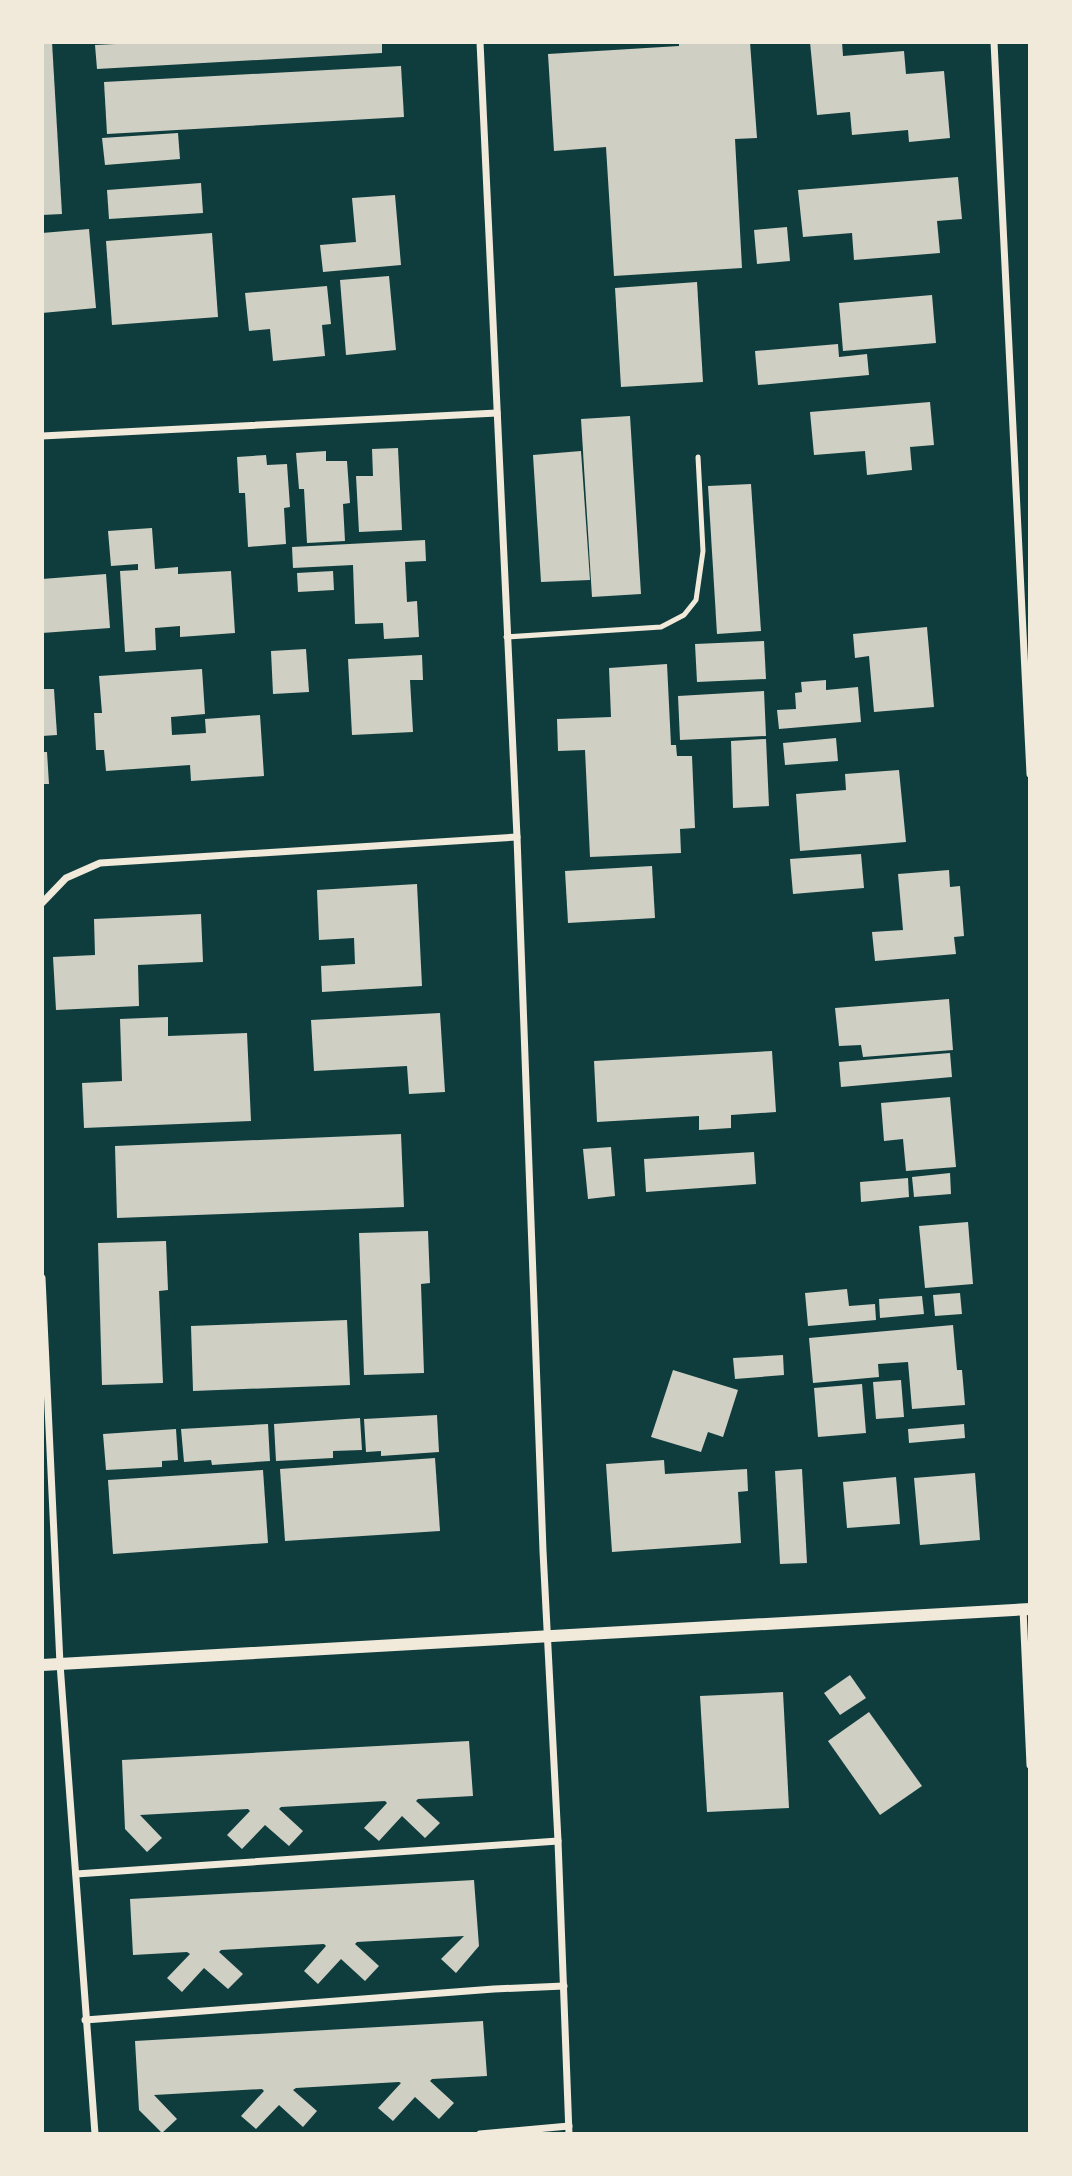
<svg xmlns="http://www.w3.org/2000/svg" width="1072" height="2176" font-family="Jost,sans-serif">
<rect width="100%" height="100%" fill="#0f3d3e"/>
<g fill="#cfcfc3">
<path d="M 42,42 L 52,42 L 62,214 L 42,215 Z"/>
<path d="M 155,42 L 382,42 L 382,53 L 97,69 L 95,45 Z"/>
<path d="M 679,42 L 750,42 L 757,138 L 735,139 L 742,268 L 614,276 L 606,147 L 554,151 L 548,54 L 679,46 Z"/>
<path d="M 810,42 L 842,42 L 843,56 L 904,51 L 906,74 L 944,71 L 950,138 L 909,142 L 908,130 L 852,135 L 850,112 L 817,115 Z"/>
<path d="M 401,66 L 404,117 L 107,134 L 104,82 Z"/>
<path d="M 178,133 L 180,159 L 105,165 L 102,138 Z"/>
<path d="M 958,177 L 962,219 L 937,221 L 940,253 L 854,260 L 852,233 L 803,237 L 798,190 Z"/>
<path d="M 201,183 L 203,213 L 109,219 L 107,190 Z"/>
<path d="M 395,195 L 401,265 L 323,272 L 320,245 L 356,242 L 352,198 Z"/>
<path d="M 787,227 L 790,261 L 757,264 L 754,230 Z"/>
<path d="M 89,229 L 96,308 L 42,313 L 42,233 Z"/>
<path d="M 212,233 L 218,317 L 112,325 L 106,241 Z"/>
<path d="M 389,276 L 396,350 L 346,355 L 340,280 Z"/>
<path d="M 697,282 L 703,382 L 621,387 L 615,288 Z"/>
<path d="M 327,286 L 331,324 L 322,325 L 325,356 L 273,361 L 270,329 L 249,331 L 245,293 Z"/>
<path d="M 932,295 L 936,343 L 843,351 L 839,303 Z"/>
<path d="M 838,344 L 839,357 L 867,354 L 869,375 L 758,385 L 755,351 Z"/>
<path d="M 930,402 L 934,445 L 910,447 L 912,470 L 867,475 L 865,451 L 814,455 L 810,412 Z"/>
<path d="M 630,416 L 641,594 L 592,597 L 581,419 Z"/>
<path d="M 398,448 L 402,530 L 359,532 L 356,476 L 373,476 L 372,449 Z"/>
<path d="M 326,451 L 326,461 L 347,461 L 350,503 L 343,504 L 345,541 L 307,543 L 304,489 L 299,489 L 296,453 Z"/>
<path d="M 581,451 L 590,580 L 541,582 L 533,455 Z"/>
<path d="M 266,455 L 267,465 L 287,464 L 290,507 L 284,508 L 286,544 L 248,547 L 245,493 L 239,493 L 237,457 Z"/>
<path d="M 751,484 L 761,631 L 717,634 L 708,486 Z"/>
<path d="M 152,528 L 155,569 L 178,567 L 178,574 L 231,571 L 235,633 L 180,637 L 180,626 L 155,628 L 156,650 L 125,652 L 120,571 L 138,570 L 138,564 L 111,566 L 108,531 Z"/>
<path d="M 425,540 L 426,561 L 405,562 L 407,602 L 417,601 L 419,637 L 384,639 L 383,623 L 355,624 L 353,565 L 293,568 L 292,547 Z"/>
<path d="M 333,571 L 334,590 L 298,592 L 297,573 Z"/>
<path d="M 106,574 L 110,628 L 42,633 L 42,579 Z"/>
<path d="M 927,627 L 934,707 L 874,712 L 869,656 L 855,658 L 853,634 Z"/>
<path d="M 764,641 L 766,679 L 697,682 L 695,644 Z"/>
<path d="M 306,649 L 309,692 L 273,694 L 271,651 Z"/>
<path d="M 422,655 L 423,680 L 410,680 L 413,732 L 352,735 L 348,659 Z"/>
<path d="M 667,664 L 671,745 L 676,745 L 677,756 L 692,756 L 695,828 L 680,829 L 681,853 L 590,857 L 585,750 L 558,751 L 557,719 L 611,717 L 609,668 Z"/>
<path d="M 202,669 L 205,714 L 171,717 L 172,735 L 206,733 L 205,719 L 260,715 L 264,776 L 191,781 L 190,765 L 106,771 L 104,750 L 96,750 L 94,713 L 102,713 L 99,676 Z"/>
<path d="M 826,680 L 826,690 L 858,687 L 861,722 L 779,729 L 777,710 L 796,709 L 795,693 L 802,692 L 801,682 Z"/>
<path d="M 42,689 L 54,689 L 57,735 L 42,736 Z"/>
<path d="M 764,691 L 766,736 L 680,740 L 678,696 Z"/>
<path d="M 836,738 L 838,761 L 785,765 L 783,743 Z"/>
<path d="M 766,739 L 769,806 L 733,808 L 731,741 Z"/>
<path d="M 42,752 L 47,752 L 49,784 L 42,784 Z"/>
<path d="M 899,770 L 906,842 L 800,851 L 796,794 L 846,790 L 845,774 Z"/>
<path d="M 861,854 L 864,888 L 793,894 L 790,859 Z"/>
<path d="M 652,866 L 655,918 L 568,923 L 565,871 Z"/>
<path d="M 949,870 L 950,887 L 960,886 L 964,936 L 954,937 L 956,954 L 875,961 L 872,932 L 903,930 L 898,874 Z"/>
<path d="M 417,884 L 422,986 L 322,992 L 321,966 L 355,964 L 354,938 L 319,940 L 317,890 Z"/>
<path d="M 201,914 L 203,962 L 138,965 L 139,1006 L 56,1010 L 53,957 L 95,955 L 94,919 Z"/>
<path d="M 949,999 L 953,1050 L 863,1057 L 861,1045 L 839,1046 L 835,1008 Z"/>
<path d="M 440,1013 L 445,1092 L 409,1094 L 407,1066 L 314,1071 L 311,1020 Z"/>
<path d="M 168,1017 L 168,1036 L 247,1033 L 251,1121 L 84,1128 L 82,1083 L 122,1081 L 120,1019 Z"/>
<path d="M 772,1051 L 776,1112 L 731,1115 L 731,1128 L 699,1130 L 699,1116 L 597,1122 L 594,1061 Z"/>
<path d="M 950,1053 L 952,1077 L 841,1087 L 839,1062 Z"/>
<path d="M 950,1097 L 956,1167 L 906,1171 L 903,1139 L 884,1141 L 881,1103 Z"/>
<path d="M 401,1134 L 404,1207 L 117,1218 L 115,1146 Z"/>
<path d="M 611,1147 L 615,1196 L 588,1199 L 583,1149 Z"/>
<path d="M 754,1152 L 756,1184 L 646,1192 L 644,1159 Z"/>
<path d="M 950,1173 L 951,1194 L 914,1197 L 912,1177 Z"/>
<path d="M 908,1178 L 909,1197 L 861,1202 L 860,1182 Z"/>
<path d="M 968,1222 L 973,1284 L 925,1288 L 919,1226 Z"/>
<path d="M 428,1231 L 430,1283 L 421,1284 L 424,1373 L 364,1375 L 359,1233 Z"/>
<path d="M 166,1241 L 168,1290 L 159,1291 L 163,1383 L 102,1385 L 98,1243 Z"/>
<path d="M 847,1289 L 849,1306 L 875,1304 L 876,1320 L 808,1326 L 805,1293 Z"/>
<path d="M 960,1293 L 962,1314 L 935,1316 L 933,1295 Z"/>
<path d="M 922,1296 L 924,1314 L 880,1318 L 879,1299 Z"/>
<path d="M 347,1320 L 350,1385 L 193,1391 L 191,1326 Z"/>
<path d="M 953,1325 L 957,1370 L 962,1370 L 965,1405 L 912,1409 L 908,1362 L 878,1364 L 879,1377 L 813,1383 L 809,1338 Z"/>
<path d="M 783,1355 L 784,1375 L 735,1379 L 733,1358 Z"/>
<path d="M 673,1370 L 738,1390 L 723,1437 L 708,1432 L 701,1452 L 651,1437 Z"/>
<path d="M 901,1380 L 904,1417 L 876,1419 L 873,1382 Z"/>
<path d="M 862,1384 L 866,1433 L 818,1437 L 814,1388 Z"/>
<path d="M 437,1415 L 439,1452 L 381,1456 L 381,1451 L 366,1452 L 364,1419 Z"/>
<path d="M 360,1418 L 362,1450 L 333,1451 L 333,1458 L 276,1461 L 274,1424 Z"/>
<path d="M 268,1424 L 270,1461 L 212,1465 L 211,1460 L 184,1462 L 181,1429 Z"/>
<path d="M 964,1424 L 965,1438 L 909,1443 L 908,1429 Z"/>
<path d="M 176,1429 L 178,1460 L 162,1461 L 162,1467 L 106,1470 L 103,1434 Z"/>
<path d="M 435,1458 L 440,1531 L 285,1541 L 280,1469 Z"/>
<path d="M 664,1460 L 665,1474 L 747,1469 L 748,1491 L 738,1492 L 741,1543 L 612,1552 L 606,1464 Z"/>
<path d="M 802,1469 L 807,1563 L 780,1564 L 775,1471 Z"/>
<path d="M 263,1470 L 268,1543 L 113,1554 L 108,1480 Z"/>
<path d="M 975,1473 L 980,1540 L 920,1545 L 914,1478 Z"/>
<path d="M 896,1477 L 900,1524 L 847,1528 L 843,1482 Z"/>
<path d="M 850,1675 L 866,1698 L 840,1715 L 824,1693 Z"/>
<path d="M 783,1692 L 789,1808 L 707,1812 L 700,1696 Z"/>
<path d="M 869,1712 L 922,1786 L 880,1815 L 828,1741 Z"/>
<path d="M 469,1741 L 473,1796 L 418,1799 L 416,1801 L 440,1823 L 425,1838 L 402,1816 L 379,1841 L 364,1828 L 387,1803 L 385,1801 L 281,1807 L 279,1809 L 303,1831 L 289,1846 L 265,1825 L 242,1849 L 227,1835 L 250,1811 L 248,1809 L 140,1815 L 162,1838 L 147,1852 L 125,1829 L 122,1760 Z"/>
<path d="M 474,1880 L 479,1946 L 456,1973 L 441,1959 L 464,1936 L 357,1942 L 355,1944 L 379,1966 L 365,1981 L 341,1959 L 318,1984 L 304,1971 L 326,1946 L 324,1944 L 221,1950 L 219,1952 L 243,1974 L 228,1989 L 204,1968 L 182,1992 L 167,1978 L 190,1954 L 187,1952 L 133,1955 L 130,1899 Z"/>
<path d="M 483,2021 L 487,2076 L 432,2079 L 430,2081 L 454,2103 L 439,2119 L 415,2097 L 393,2121 L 378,2108 L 401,2083 L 399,2082 L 296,2088 L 293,2090 L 317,2111 L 303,2127 L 279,2105 L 256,2129 L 241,2116 L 264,2091 L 262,2089 L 154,2095 L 177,2119 L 162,2133 L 139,2110 L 135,2041 Z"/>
</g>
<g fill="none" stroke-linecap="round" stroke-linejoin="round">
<path stroke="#f1e9da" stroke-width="5" d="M 506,637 L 661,627 L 684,615 L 696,600 L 703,551 L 698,457"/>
<g stroke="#f1e9da" stroke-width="7">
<path d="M 480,42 L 517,837 L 543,1551 L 558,1841 L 569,2134"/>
<path d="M 994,42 L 1030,774"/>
<path d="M 42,436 L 497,413"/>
<path d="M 42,903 L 66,878 L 100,863 L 517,837"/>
<path d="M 42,1278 L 60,1664 L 95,2134"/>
<path d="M 1023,1609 L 1030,1765"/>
<path d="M 76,1874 L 558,1841"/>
<path d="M 85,2020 L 494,1989 L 564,1986"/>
<path d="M 480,2134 L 569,2126"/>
</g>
<path stroke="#f1e9da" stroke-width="12" d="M 42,1665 L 1030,1609"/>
</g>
<rect width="1072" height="2176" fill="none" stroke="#f1e9da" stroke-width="88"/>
</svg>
